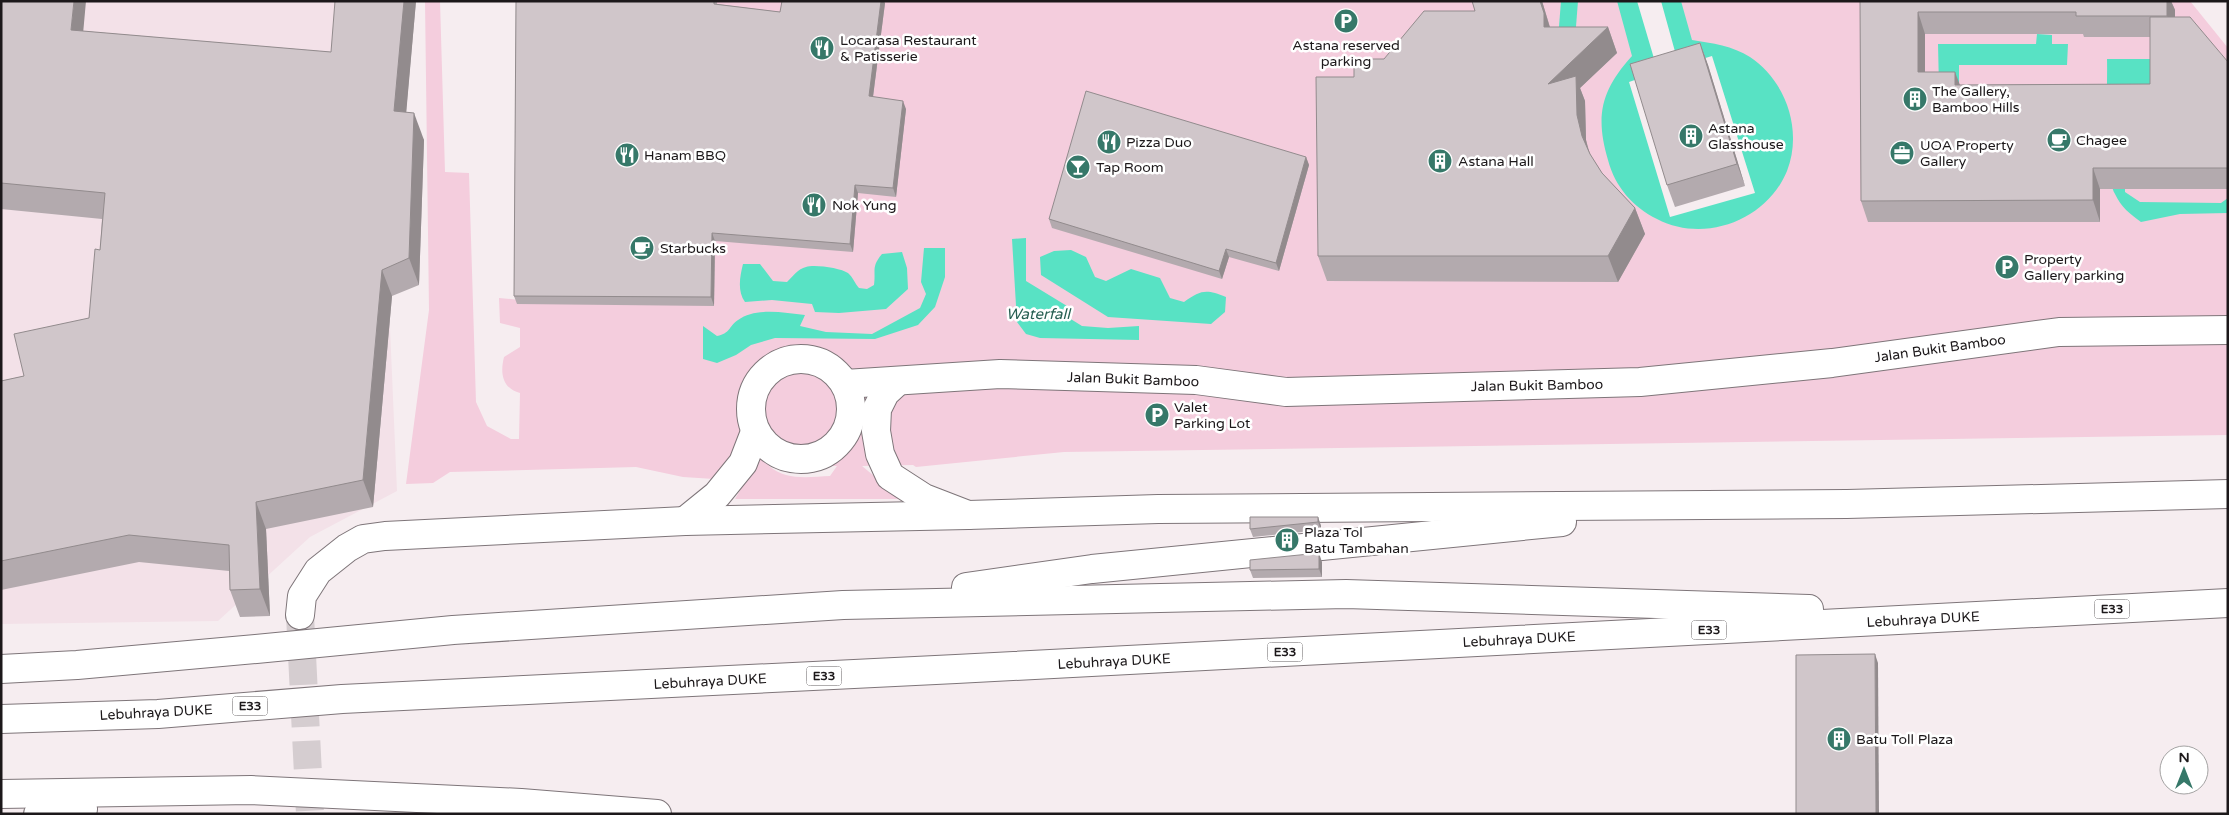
<svg xmlns="http://www.w3.org/2000/svg" width="2229" height="815" font-family="'Varela Round',sans-serif">
<rect width="100%" height="100%" fill="#f6edf0"/>
<path fill="#f3e1e8" d="M 1,1 L 376,1 L 397,491 L 310,537 L 218,621 L 1,624 Z"/>
<path fill="#f4cddd" fill-rule="evenodd" d="M 425,1 L 440,1 L 445,172 L 469,173 L 476,402 L 487,426 L 511,439 L 519,439 L 520,393 C 502,388 500,373 504,357 L 520,347 L 520,328 L 500,323 L 499,298 L 520,300 L 521,1 L 2190,1 L 2228,48 L 2228,435 L 1064,452 L 916,467 L 913,465 L 862,466 L 902,499 L 735,499 L 753,467 L 714,479 L 683,477 L 636,467 L 450,472 L 433,483 L 406,484 L 429,310 ZM 769,466 L 837,466 L 830,476 C 809,477 786,481 769,466 Z"/>
<g fill="#58e2c4">
<path d="M 1561,1 L 1578,1 L 1574,52 L 1557,52 Z"/>
<path d="M 1617,1 L 1681,1 L 1692,40 C 1712,43 1733,46 1750,57 C 1786,81 1803,130 1787,171 C 1767,220 1705,244 1657,219 C 1633,207 1615,187 1608,160 C 1595,116 1601,90 1632,56 Z"/>
<path d="M 2037,34 L 2052,35 L 2052,44 L 2068,44 L 2067,65 L 1959,65 L 1959,88 L 1939,88 L 1938,44 L 2036,44 Z"/>
<path d="M 2107,59 L 2154,59 L 2154,103 L 2124,103 L 2125,192 L 2140,202 L 2221,203 L 2228,198 L 2228,213 L 2180,214 L 2141,222 C 2130,214 2121,207 2115,194 C 2103,170 2108,89 2107,59 Z"/>
<path d="M 1026,238 L 1026,281 L 1067,306 L 1061,313 L 1082,326 L 1108,328 L 1139,326 L 1139,340 L 1040,338 L 1026,334 L 1017,322 L 1012,239 Z"/>
<path d="M 924,248 L 945,248 L 945,277 L 935,307 L 918,325 L 875,339 L 775,338 L 751,345 L 736,355 L 717,363 L 703,359 L 703,326 L 717,336 C 731,333 728,327 738,320 C 756,307 784,313 805,315 L 800,326 L 826,332 L 872,334 L 920,308 L 926,294 L 921,282 Z"/>
<path d="M 1071,250 L 1086,257 L 1095,277 L 1106,281 L 1131,269 L 1160,278 L 1170,298 L 1184,302 C 1201,290 1206,289 1226,297 L 1225,312 L 1211,324 L 1108,317 L 1041,275 L 1040,257 L 1054,251 Z"/>
<path d="M 902,252 L 907,268 L 908,289 L 886,309 L 839,313 L 815,312 L 812,304 L 772,300 L 745,302 C 737,291 740,276 743,264 L 760,264 L 773,281 L 787,282 C 793,276 798,269 806,267 C 814,264 841,268 848,273 C 853,277 855,284 859,288 L 867,289 L 874,285 C 876,270 871,267 882,254 Z"/>
</g>
<path fill="#f6edf0" d="M 1637,1 L 1661,1 L 1679,66 L 1712,56 L 1755,193 L 1670,217 L 1629,82 L 1658,72 Z"/>
<g fill="none" stroke-linecap="round" stroke-linejoin="round">
<path stroke="#d5cdd0" stroke-width="28" stroke-dasharray="28 14" stroke-linecap="butt" d="M 300,615 L 310,814"/>
<defs>
<g id="minor">
<circle cx="801" cy="409" r="50"/>
<path d="M 898,381 L 885,393 L 877,409 L 876,431 L 880,454 L 890,476 L 924,498 L 968,515"/>
<path d="M 845,384 L 1000,374 L 1196,380 L 1286,392 L 1640,382 L 1832,363 L 2059,332 L 2228,330"/>
<path d="M 685,521 L 717,495 L 743,463 L 755,432"/>
</g>
<g id="motorway">
<path d="M 966,587 L 1092,569 L 1562,522"/>
<path d="M 300,615 L 302,596 L 318,571 L 347,548 L 363,539 L 385,536 L 685,521 L 968,515 L 1158,509 L 1847,504 L 2228,494"/>
<path d="M 1,669 L 77,665 L 256,649 L 453,630 L 843,605 L 1346,594 L 1809,609"/>
<path d="M 1,719 L 158,714 L 342,699 L 956,669 L 2228,603"/>
<path d="M 1,794 L 251,790 L 521,803 L 657,814"/>
<path d="M 38,814 L 83,809"/>
</g>
</defs>
<use href="#minor" stroke="#7e7579" stroke-width="30"/>
<use href="#motorway" stroke="#7e7579" stroke-width="30"/>
<use href="#minor" stroke="#fff" stroke-width="28"/>
<use href="#motorway" stroke="#fff" stroke-width="28"/>
</g>
<g fill="#b3aaae" fill-rule="evenodd">
<path d="M 1,1 L 83,31 L 331,52 L 416,1 L 406,112 L 424,140 L 419,285 L 392,296 L 373,507 L 266,529 L 270,616 L 240,617 L 230,590 L 229,571 L 139,562 L 1,590 L 1,381 L 24,376 L 89,318 L 100,250 L 102,219 L 1,209 Z"/>
<path d="M 516,1 L 717,1 L 717,4 L 780,12 L 885,3 L 873,97 L 906,109 L 896,197 L 858,193 L 853,252 L 715,241 L 714,306 L 517,304 L 514,296 Z"/>
<path d="M 1472,1 L 1542,1 L 1550,27 L 1608,27 L 1617,53 L 1580,88 L 1585,101 L 1586,140 L 1590,154 L 1602,173 L 1635,208 L 1645,234 L 1618,282 L 1327,281 L 1318,256 L 1354,77 L 1384,59 L 1475,11 Z"/>
<path d="M 1860,1 L 2171,1 L 2175,10 L 2175,17 L 2228,62 L 2228,189 L 2100,189 L 2100,222 L 1868,222 L 1861,201 ZM 1925,34 L 2083,34 L 2084,37 L 2150,37 L 2150,84 L 1960,85 L 1925,72 Z"/>
<path d="M 1700,43 L 1708,65 L 1745,186 L 1675,207 L 1667,185 Z"/>
<path d="M 1306,157 L 1309,165 L 1279,271 L 1229,257 L 1222,279 L 1052,228 L 1049,219 Z"/>
<path d="M 1318,517 L 1321,526 L 1321,530 L 1253,537 L 1250,529 Z"/>
<path d="M 1322,562 L 1322,577 L 1253,578 L 1250,570 Z"/>
</g>
<g fill="#928b8d">
<path d="M 74,1 L 86,1 L 81,56 L 71,30 Z"/>
<path d="M 404,1 L 416,1 L 404,138 L 394,111 Z"/>
<path d="M 881,1 L 884,1 L 885,3 L 872,104 L 869,96 Z"/>
<path d="M 1540,1 L 1542,1 L 1553,38 L 1544,27 Z"/>
<path d="M 2167,1 L 2171,1 L 2175,10 L 2175,37 L 2167,16 Z"/>
<path d="M 1918,12 L 1925,34 L 1925,93 L 1918,72 Z"/>
<path d="M 1608,27 L 1617,53 L 1580,88 L 1585,101 L 1586,140 L 1591,161 L 1548,84 Z"/>
<path d="M 1700,43 L 1708,65 L 1745,186 L 1737,164 Z"/>
<path d="M 1955,72 L 1963,93 L 1955,85 Z"/>
<path d="M 903,101 L 906,109 L 896,197 L 893,188 Z"/>
<path d="M 414,113 L 424,140 L 419,285 L 409,258 Z"/>
<path d="M 1306,157 L 1309,165 L 1279,271 L 1276,263 Z"/>
<path d="M 2093,168 L 2100,189 L 2100,222 L 2093,200 Z"/>
<path d="M 855,185 L 858,193 L 853,252 L 850,244 Z"/>
<path d="M 1635,208 L 1645,234 L 1618,282 L 1608,256 Z"/>
<path d="M 712,233 L 715,241 L 714,306 L 711,297 Z"/>
<path d="M 1226,249 L 1229,257 L 1222,279 L 1219,271 Z"/>
<path d="M 382,270 L 392,296 L 373,507 L 363,480 Z"/>
<path d="M 256,502 L 266,529 L 270,616 L 260,589 Z"/>
<path d="M 1318,517 L 1321,526 L 1321,530 L 1318,522 Z"/>
<path d="M 1319,553 L 1322,562 L 1322,577 L 1319,569 Z"/>
<path d="M 1875,654 L 1878,663 L 1879,814 L 1876,814 Z"/>
</g>
<g fill="#d0c6ca" stroke="#928b8d">
<path d="M 1,1 L 74,1 L 71,30 L 331,52 L 335,1 L 404,1 L 394,111 L 414,113 L 409,258 L 382,270 L 363,480 L 256,502 L 260,589 L 230,590 L 229,545 L 129,535 L 1,561 L 1,381 L 24,376 L 14,334 L 89,318 L 95,249 L 100,250 L 105,193 L 1,183 Z"/>
<path d="M 516,1 L 714,1 L 714,4 L 780,12 L 782,1 L 881,1 L 869,96 L 903,101 L 893,188 L 855,185 L 850,244 L 712,233 L 711,297 L 514,296 Z"/>
<path d="M 1472,1 L 1540,1 L 1544,13 L 1544,27 L 1608,27 L 1548,84 L 1576,76 L 1577,115 L 1582,136 L 1590,154 L 1602,173 L 1635,208 L 1608,256 L 1318,256 L 1316,77 L 1354,77 L 1354,59 L 1384,59 L 1424,11 L 1475,11 Z"/>
<path d="M 1860,1 L 2167,1 L 2167,16 L 2076,16 L 2076,12 L 1918,12 L 1918,72 L 1955,72 L 1955,85 L 2150,84 L 2150,17 L 2190,17 L 2228,62 L 2228,168 L 2093,168 L 2093,200 L 1861,201 Z"/>
<path d="M 1700,43 L 1737,164 L 1667,185 L 1630,64 Z"/>
<path d="M 1086,91 L 1306,157 L 1276,263 L 1226,249 L 1219,271 L 1049,219 Z"/>
<path d="M 1250,517 L 1318,517 L 1318,522 L 1250,529 Z"/>
<path d="M 1319,553 L 1319,569 L 1250,570 L 1250,560 Z"/>
<path d="M 1875,654 L 1876,814 L 1796,814 L 1796,655 Z"/>
</g>
<defs>
<symbol id="parking-disc" viewBox="-11 -11 22 22"><circle r="9.5" fill="#367869" stroke="#fff"/><path d="M-3.5-5.5H1a3.5 3.5 0 0 1 0 7H-1V5.5H-3.5ZM-1-3.4V-.6H.8a1.4 1.4 0 0 0 0-2.8Z" fill="#fff"/></symbol>
<symbol id="restaurant-disc" viewBox="-11 -11 22 22"><circle r="9.5" fill="#367869" stroke="#fff"/><path d="M-5-6h1v4h1v-4h1v4h1v-4h1v5L-1.5 .5V6h-2V.5L-5-1ZM5-6V6H3V1.5H1.5Q1.5-4 5-6Z" fill="#fff"/></symbol>
<symbol id="building-disc" viewBox="-11 -11 22 22"><circle r="9.5" fill="#367869" stroke="#fff"/><path d="M-4-6H4V6H1V3H-1V6H-4ZM-2.5-4.3h1.7v1.8h-1.7ZM.8-4.3h1.7v1.8H.8ZM-2.5-1h1.7V.8h-1.7ZM.8-1h1.7V.8H.8Z" fill="#fff"/></symbol>
<symbol id="cafe-disc" viewBox="-11 -11 22 22"><circle r="9.5" fill="#367869" stroke="#fff"/><path d="M-5.5-4.5H6V0H3Q3 3.5 0 3.5H-2.5Q-5.5 3.5-5.5 0ZM3-3.2v2h1.7v-2ZM-6 4.5H4V6H-6Z" fill="#fff"/></symbol>
<symbol id="office-disc" viewBox="-11 -11 22 22"><circle r="9.5" fill="#367869" stroke="#fff"/><path d="M-6-3h4V-5.5h4V-3h4V5H-6ZM-1-4.5V-3h2v-1.5ZM-6 0V1H6V0Z" fill="#fff"/></symbol>
<symbol id="bar-disc" viewBox="-11 -11 22 22"><circle r="9.5" fill="#367869" stroke="#fff"/><path d="M-6-5H6L.8 .8V4.5H3.5V6h-7V4.5H-.8V.8Z" fill="#fff"/></symbol>
</defs>
<g fill-rule="evenodd">
<use href="#parking-disc" x="1332" y="7" width="28" height="28"/>
<use href="#restaurant-disc" x="808" y="34" width="28" height="28"/>
<use href="#building-disc" x="1901" y="85" width="28" height="28"/>
<use href="#building-disc" x="1677" y="122" width="28" height="28"/>
<use href="#cafe-disc" x="2045" y="126" width="28" height="28"/>
<use href="#restaurant-disc" x="1095" y="128" width="28" height="28"/>
<use href="#office-disc" x="1888" y="139" width="28" height="28"/>
<use href="#restaurant-disc" x="613" y="141" width="28" height="28"/>
<use href="#building-disc" x="1426" y="147" width="28" height="28"/>
<use href="#bar-disc" x="1064" y="153" width="28" height="28"/>
<use href="#restaurant-disc" x="800" y="191" width="28" height="28"/>
<use href="#cafe-disc" x="628" y="234" width="28" height="28"/>
<use href="#parking-disc" x="1993" y="253" width="28" height="28"/>
<use href="#parking-disc" x="1143" y="401" width="28" height="28"/>
<use href="#building-disc" x="1273" y="526" width="28" height="28"/>
<use href="#building-disc" x="1825" y="725" width="28" height="28"/>
</g>
<g text-anchor="middle" stroke-width="5" stroke-linejoin="round" paint-order="stroke">
<g fill="#fff" stroke="#605d5f" stroke-width="1">
<rect x="2094.5" y="599.5" width="35" height="19" rx="4"/>
<rect x="1691.5" y="620.5" width="35" height="19" rx="4"/>
<rect x="1267.5" y="642.5" width="35" height="19" rx="4"/>
<rect x="806.5" y="666.5" width="35" height="19" rx="4"/>
<rect x="232.5" y="696.5" width="35" height="19" rx="4"/>
</g>
<g font-size="12" font-weight="bold" fill="#1c181a">
<text x="2112" y="613">E33</text>
<text x="1709" y="634">E33</text>
<text x="1285" y="656">E33</text>
<text x="824" y="680">E33</text>
<text x="250" y="710">E33</text>
</g>
<g font-size="14" fill="#1c181a" stroke="#fff" text-anchor="start">
<text x="840" y="45">Locarasa Restaurant<tspan x="840" dy="16">&amp; Patisserie</tspan></text>
<text x="1346" y="50" text-anchor="middle">Astana reserved<tspan x="1346" dy="16">parking</tspan></text>
<text x="1932" y="96">The Gallery,<tspan x="1932" dy="16">Bamboo Hills</tspan></text>
<text x="1708" y="133">Astana<tspan x="1708" dy="16">Glasshouse</tspan></text>
<text x="2076" y="145">Chagee</text>
<text x="1126" y="147">Pizza Duo</text>
<text x="1920" y="150">UOA Property<tspan x="1920" dy="16">Gallery</tspan></text>
<text x="644" y="160">Hanam BBQ</text>
<text x="1458" y="166">Astana Hall</text>
<text x="1096" y="172">Tap Room</text>
<text x="832" y="210">Nok Yung</text>
<text x="660" y="253">Starbucks</text>
<text x="2024" y="264">Property<tspan x="2024" dy="16">Gallery parking</tspan></text>
<text x="1174" y="412">Valet<tspan x="1174" dy="16">Parking Lot</tspan></text>
<text x="1304" y="537">Plaza Tol<tspan x="1304" dy="16">Batu Tambahan</tspan></text>
<text x="1856" y="744">Batu Toll Plaza</text>
</g>
<g font-size="14" fill="#1c181a" stroke="#fff">
<text transform="translate(1940 348) rotate(-8)" y="5">Jalan Bukit Bamboo</text>
<text transform="translate(1133 379) rotate(2)" y="5">Jalan Bukit Bamboo</text>
<text transform="translate(1537 385) rotate(-1)" y="5">Jalan Bukit Bamboo</text>
<text transform="translate(1923 619) rotate(-3)" y="5">Lebuhraya DUKE</text>
<text transform="translate(1519 639) rotate(-3)" y="5">Lebuhraya DUKE</text>
<text transform="translate(1114 661) rotate(-3)" y="5">Lebuhraya DUKE</text>
<text transform="translate(710 681) rotate(-3)" y="5">Lebuhraya DUKE</text>
<text transform="translate(156 712) rotate(-3)" y="5">Lebuhraya DUKE</text>
</g>
<g font-size="15" font-style="italic" fill="#275f52" stroke="#fff">
<text x="1038" y="319">Waterfall</text>
</g>
</g>
<rect width="2229" height="815" fill="none" stroke="#1c181a" stroke-width="5"/>
<g transform="translate(2184 770)"><circle r="24" fill="#ffffff" stroke="#a4a3a3"/>
<path d="M0-4L9 19L0 12L-9 19Z" fill="#367869"/>
<text y="-8" font-size="14" font-weight="bold" text-anchor="middle" fill="#1c181a">N</text>
</g>
</svg>
